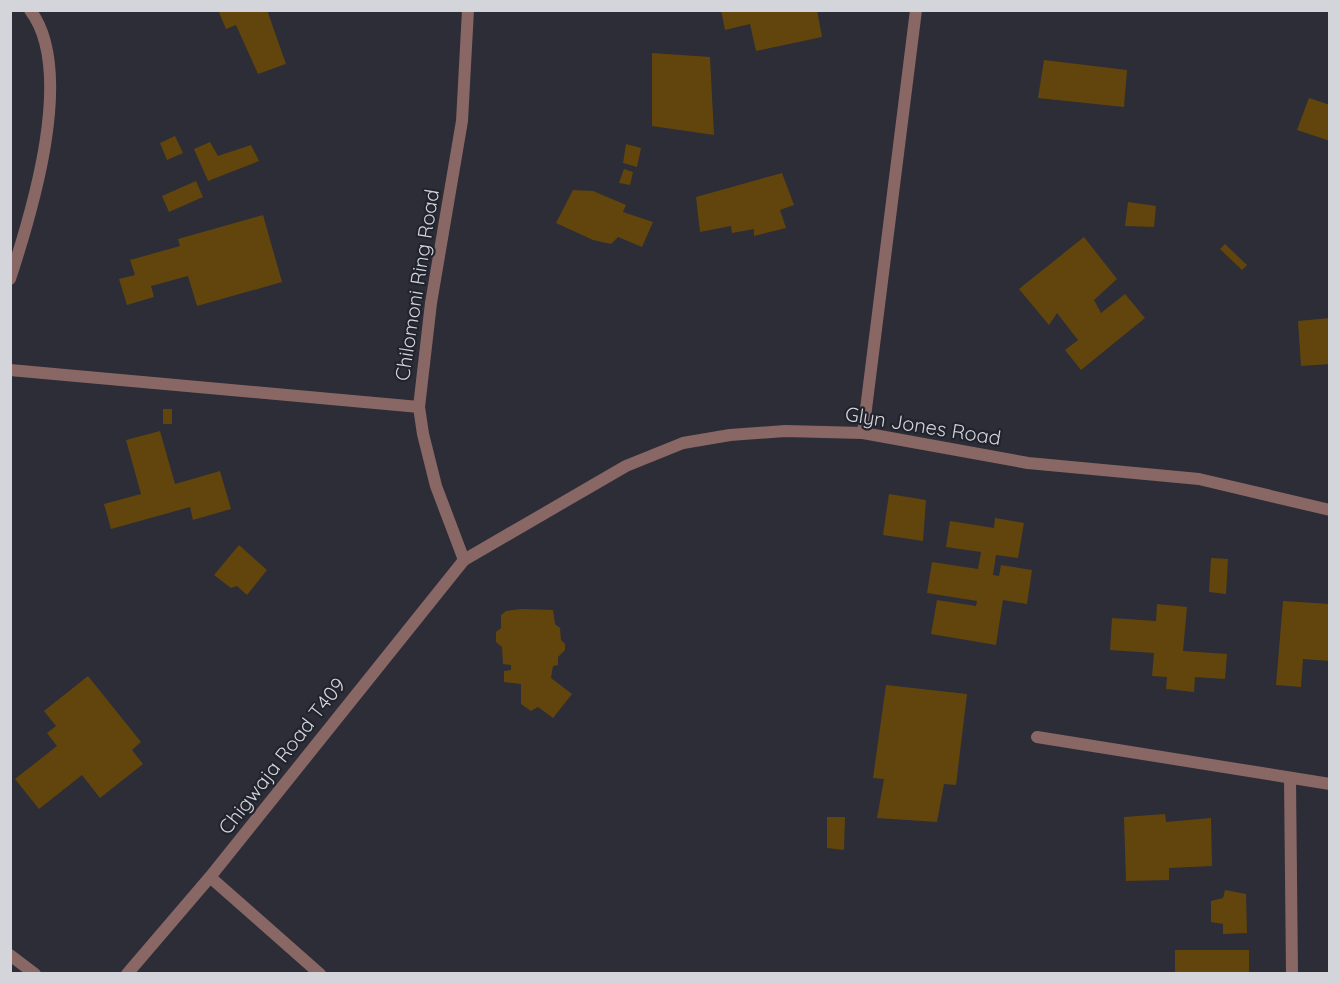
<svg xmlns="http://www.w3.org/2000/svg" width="1340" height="984" font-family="Quicksand,sans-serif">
<rect width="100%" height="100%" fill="#2c2d37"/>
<g fill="#61450d">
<path d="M 218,10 L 267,10 L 286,64 L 258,74 L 236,25 L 226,29 Z"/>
<path d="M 721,10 L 817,10 L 822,37 L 756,51 L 750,24 L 725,30 Z"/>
<path d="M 652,53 L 710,57 L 714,135 L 652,126 Z"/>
<path d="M 1044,60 L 1127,70 L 1124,107 L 1038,98 Z"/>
<path d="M 1309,98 L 1330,105 L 1330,141 L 1297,130 Z"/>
<path d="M 175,136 L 183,153 L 167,160 L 160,143 Z"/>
<path d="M 210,142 L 218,156 L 251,145 L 259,161 L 208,181 L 194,149 Z"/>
<path d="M 626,144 L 641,148 L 637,167 L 623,163 Z"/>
<path d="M 624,169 L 633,172 L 630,185 L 619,183 Z"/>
<path d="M 782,173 L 794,205 L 780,210 L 786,228 L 754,236 L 754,229 L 732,233 L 731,226 L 700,232 L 696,197 Z"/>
<path d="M 196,181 L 203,197 L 169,212 L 162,196 Z"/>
<path d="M 573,190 L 593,191 L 626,205 L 623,212 L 653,222 L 642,247 L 618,237 L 611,244 L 593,240 L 556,223 Z"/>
<path d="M 1128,202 L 1156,206 L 1154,227 L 1125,226 Z"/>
<path d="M 263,215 L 282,282 L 197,306 L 188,276 L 151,286 L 154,297 L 127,305 L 119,279 L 135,275 L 130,260 L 180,246 L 178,239 Z"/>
<path d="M 1084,237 L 1117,279 L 1094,300 L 1101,313 L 1125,294 L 1145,318 L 1081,370 L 1065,350 L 1078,340 L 1057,313 L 1049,325 L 1019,289 Z"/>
<path d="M 1225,244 L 1247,265 L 1242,270 L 1220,249 Z"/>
<path d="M 1330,318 L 1330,364 L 1301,366 L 1298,321 Z"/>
<rect x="163" y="409" width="9" height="15"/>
<path d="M 160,431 L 175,484 L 220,471 L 231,509 L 193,520 L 190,507 L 111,529 L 104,504 L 141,494 L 126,440 Z"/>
<path d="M 889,494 L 926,500 L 923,541 L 883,535 Z"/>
<path d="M 995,518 L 1024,523 L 1018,558 L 996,555 L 993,575 L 999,576 L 1001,565 L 1032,570 L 1027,604 L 1003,600 L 996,645 L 931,634 L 937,600 L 976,606 L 977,601 L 927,593 L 932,562 L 978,569 L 981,552 L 946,547 L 950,521 L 994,528 Z"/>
<path d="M 239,545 L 267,570 L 247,595 L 237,586 L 231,588 L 214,575 Z"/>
<path d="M 1211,558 L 1228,559 L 1226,594 L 1209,592 Z"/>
<path d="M 1283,601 L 1330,604 L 1330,661 L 1303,659 L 1301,687 L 1276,685 Z"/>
<path d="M 1157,604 L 1187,607 L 1183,651 L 1227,654 L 1225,679 L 1195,677 L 1194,692 L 1166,689 L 1167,677 L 1152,676 L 1154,653 L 1110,650 L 1112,618 L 1156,621 Z"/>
<path d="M 521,609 L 553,610 L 555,624 L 560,628 L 561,640 L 565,644 L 565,650 L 558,657 L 558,665 L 553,666 L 551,678 L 572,694 L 553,718 L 538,707 L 531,711 L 521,704 L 521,684 L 504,682 L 504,671 L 511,670 L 511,665 L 503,664 L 502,647 L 496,642 L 496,632 L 501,628 L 501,615 L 506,611 Z"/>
<path d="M 88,676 L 141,742 L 132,750 L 143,764 L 100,798 L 82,775 L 39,809 L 15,779 L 57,746 L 47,733 L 56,726 L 44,711 Z"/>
<path d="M 886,685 L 967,694 L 956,785 L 944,784 L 937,822 L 877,818 L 884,779 L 873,778 Z"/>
<path d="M 1165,814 L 1166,822 L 1211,818 L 1212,866 L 1169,868 L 1169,880 L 1126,881 L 1124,817 Z"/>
<path d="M 827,817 L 845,817 L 844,850 L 827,848 Z"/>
<path d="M 1225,890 L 1246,894 L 1247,933 L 1223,934 L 1223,924 L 1211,922 L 1211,901 L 1223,898 Z"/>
<rect x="1175" y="950" width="74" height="24"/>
</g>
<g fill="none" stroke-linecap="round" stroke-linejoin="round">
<g stroke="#896765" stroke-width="12">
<path d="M 10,279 C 32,212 76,70 30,10"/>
<path d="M 10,370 L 419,407"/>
<path d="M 863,433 L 916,10"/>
<path d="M 1037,737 L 1330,784"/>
<path d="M 1290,779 L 1292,974"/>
<path d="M 210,877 L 320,974"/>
<path d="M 10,955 L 35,974"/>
</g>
<g stroke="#896765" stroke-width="12">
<path d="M 464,560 L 436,486 L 423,434 L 419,407 L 431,303 L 462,121 L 468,10"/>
<path d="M 127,974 L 210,877 L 464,560 L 626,466 L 683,443 L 730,435 L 785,431 L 863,433 L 1028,463 L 1199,479 L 1330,510"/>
</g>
</g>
<g text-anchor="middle" stroke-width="4.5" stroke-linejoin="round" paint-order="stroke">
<g font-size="20" fill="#d4d5db" stroke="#22242d">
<text transform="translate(417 285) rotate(-81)" y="7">Chilomoni Ring Road</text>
<text transform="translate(923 426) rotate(9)" y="7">Glyn Jones Road</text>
<text transform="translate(282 756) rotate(-52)" y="7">Chigwaja Road T409</text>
</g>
</g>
<rect width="1340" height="984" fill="none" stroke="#d4d5db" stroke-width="24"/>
</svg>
